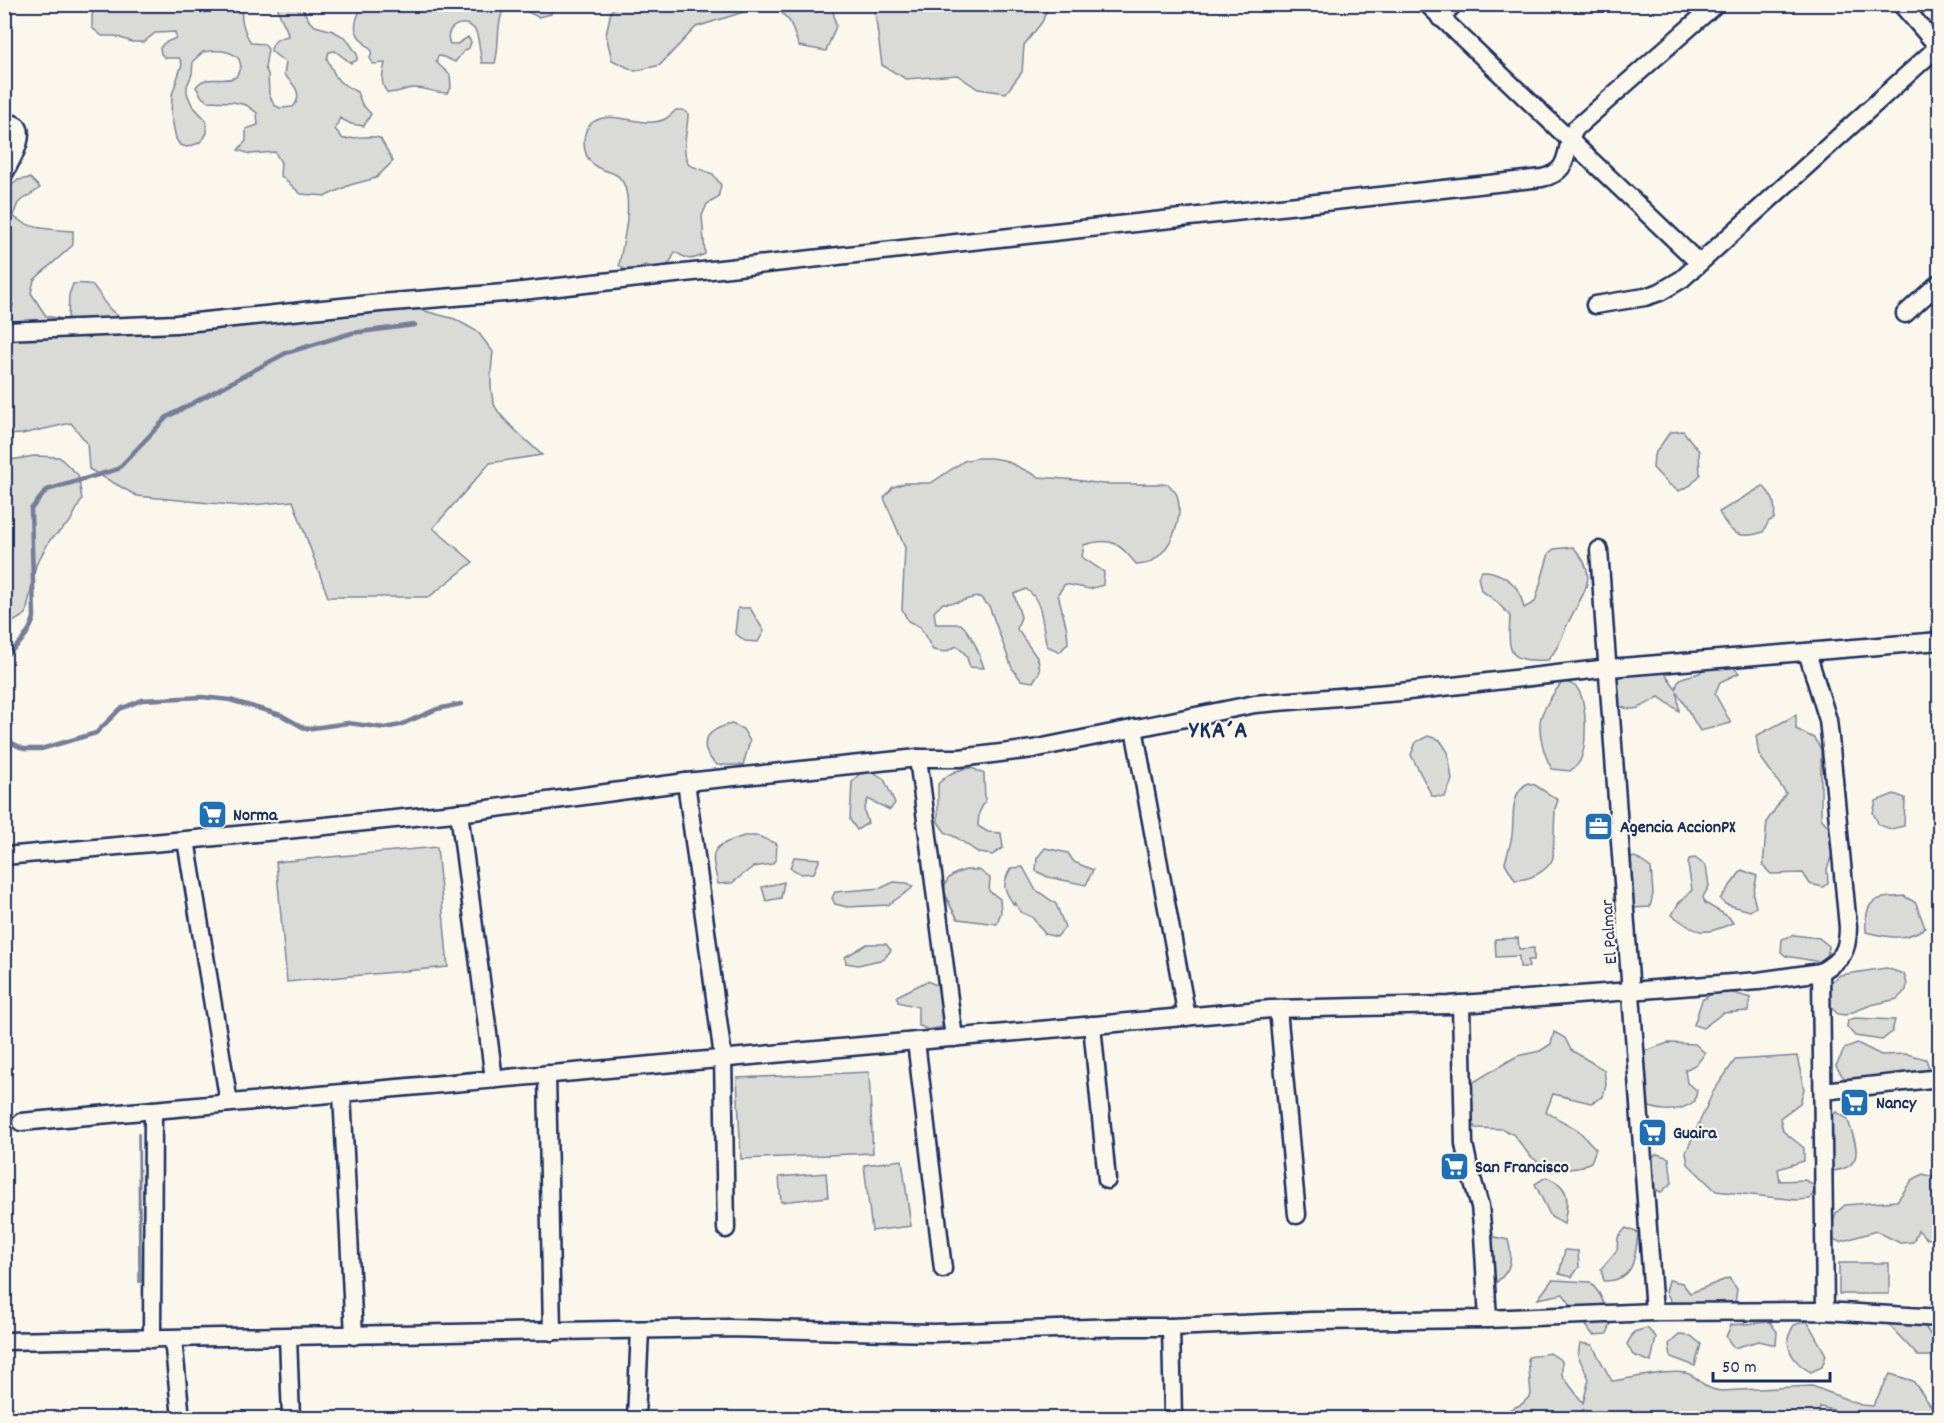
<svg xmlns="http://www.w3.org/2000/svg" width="1944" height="1423" font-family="Dekko,sans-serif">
<rect width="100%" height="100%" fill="#fbf7ec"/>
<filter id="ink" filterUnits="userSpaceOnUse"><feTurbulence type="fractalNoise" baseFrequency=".0167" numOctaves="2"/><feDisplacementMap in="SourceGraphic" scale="12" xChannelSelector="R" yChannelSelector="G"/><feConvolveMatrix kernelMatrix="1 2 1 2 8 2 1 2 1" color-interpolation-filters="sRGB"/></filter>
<g filter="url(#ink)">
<g fill="#dadad7" stroke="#7a849a" stroke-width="1.5">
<path d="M 363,4 L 554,4 L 554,5 L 551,14 L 538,17 L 526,11 L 513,7 L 502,13 C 496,30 500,46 495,63 L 482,63 C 480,55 479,35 475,30 C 466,17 442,26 450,44 L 457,44 L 468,37 L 471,42 L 469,48 L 463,52 L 455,62 C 449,60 445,56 438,56 L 436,62 L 450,75 L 451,88 L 447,93 C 435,93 423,87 412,88 C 403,89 400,93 388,93 C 379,84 383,74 385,63 L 373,64 L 370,58 L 372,51 C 354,33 350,29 363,4 Z"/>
<path d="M 619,4 L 766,4 L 766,5 L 696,27 L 660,65 L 635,71 L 612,60 L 606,35 L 611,11 Z"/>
<path d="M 97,5 L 243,5 C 239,17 244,32 251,43 L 264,44 L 268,49 L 265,68 L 268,74 L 269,94 L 274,105 L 280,108 L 293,107 C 304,95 294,84 284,75 L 286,63 L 271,51 C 272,41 278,38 288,36 C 287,24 277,17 278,5 L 300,5 L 310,22 L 315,26 L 333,31 L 346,38 L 357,54 L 357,60 L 351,63 L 335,51 L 329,52 L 327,59 L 336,77 L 340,82 L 357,92 L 362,104 L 371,114 L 364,126 L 351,124 L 340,118 L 335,129 L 343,139 C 358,139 365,134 380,138 L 393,161 L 376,178 L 350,185 L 326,196 L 301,194 L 280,175 L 281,163 L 275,152 L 250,154 L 238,150 L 246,141 L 246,129 L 258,125 L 257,113 L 246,105 L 233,102 L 207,101 L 202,97 L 196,87 C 206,73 222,84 236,77 L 241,66 L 239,59 C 230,49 216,50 203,52 L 193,61 L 192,74 L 187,86 L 187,93 L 192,105 L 205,119 L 207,126 L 207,133 L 204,138 L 199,143 L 187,147 L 180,145 L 176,139 L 171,114 L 172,95 L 182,64 L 179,58 L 166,58 L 161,54 L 160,48 L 164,43 L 176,38 L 175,32 L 155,33 L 144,42 L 132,42 L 115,36 L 102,36 L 92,28 L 92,15 Z"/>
<path d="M 775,5 L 832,5 L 836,26 L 826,51 L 799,46 L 790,22 Z"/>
<path d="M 874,5 L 874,4 L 1049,5 L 1042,22 L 1024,45 L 1022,72 L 1006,93 L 978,89 L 957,75 L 906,79 L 882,65 Z"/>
<path d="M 676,110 L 683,110 L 688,114 C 688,132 680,148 689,165 L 713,174 L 721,185 L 718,198 L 707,204 L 702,216 L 705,254 C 690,261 689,260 675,252 C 668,270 663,270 645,265 L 629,273 L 619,265 C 623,243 632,209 625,187 C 618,168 605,175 593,164 C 582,155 580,131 593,122 C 614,108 643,130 665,119 C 669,117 673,113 676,110 Z"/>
<path d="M 30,178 L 40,188 L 18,203 L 13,216 C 30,230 51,229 73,231 L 73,245 L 34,280 L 31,293 L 46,316 L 68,320 L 69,295 L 73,284 C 102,281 94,293 109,308 C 114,314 122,319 128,323 L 379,299 L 455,319 L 478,332 L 493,352 C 491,369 489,387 494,404 C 499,418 531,444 542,455 L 490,463 L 433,528 L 473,562 L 429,597 L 328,597 L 293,501 L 241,506 L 137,496 L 89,469 L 87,443 L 71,423 L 22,434 L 5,435 L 4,329 L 13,305 L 5,291 L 5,191 L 18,180 Z"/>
<path d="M 1683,431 L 1699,451 L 1700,475 L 1691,485 L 1679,491 C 1667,485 1662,477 1653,468 L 1654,455 L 1670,432 Z"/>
<path d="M 34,456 L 59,457 L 78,475 L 82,499 L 70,522 L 50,540 L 36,565 L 26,614 L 5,627 L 5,461 Z"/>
<path d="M 977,458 L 991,458 L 1004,460 L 1039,477 L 1076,480 L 1102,484 L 1168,484 C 1171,487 1175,491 1177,495 C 1184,518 1172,549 1151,562 C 1148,564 1142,564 1137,565 C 1119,544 1113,536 1084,545 L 1082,557 L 1104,572 L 1103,585 L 1090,589 L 1065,584 L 1058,594 L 1067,630 L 1068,643 L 1060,652 L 1047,646 C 1041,626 1045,602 1026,589 L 1014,594 L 1021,617 L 1017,629 L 1038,659 L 1040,671 L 1033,682 L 1021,680 L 1012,668 L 989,606 L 980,597 C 964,598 959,605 943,603 L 934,612 L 936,624 L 961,624 C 974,637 978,651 984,668 L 970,667 L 966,655 L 957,646 L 945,652 L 933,650 L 920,627 L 908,621 L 902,609 L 905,548 L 884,498 L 893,487 L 905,483 L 931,483 L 964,461 Z"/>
<path d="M 1763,486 C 1774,497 1776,504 1774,519 L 1769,521 L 1763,532 C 1739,540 1730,534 1719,512 Z"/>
<path d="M 1573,547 C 1602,577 1582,593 1568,623 C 1561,638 1560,646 1548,660 C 1507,662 1508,653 1510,616 L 1497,602 L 1481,590 L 1478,577 L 1482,571 C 1494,570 1511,579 1517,589 C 1521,594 1522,602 1524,608 L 1535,602 L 1549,553 L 1554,549 Z"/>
<path d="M 738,608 L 750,608 L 764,631 L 758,642 L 745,641 L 735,633 Z"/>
<path d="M 1654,657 L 1676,689 C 1678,674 1687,678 1699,673 C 1705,670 1709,662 1713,657 L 1726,659 L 1739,673 L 1720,682 L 1715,694 L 1731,723 L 1700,731 L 1677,692 L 1679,711 L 1659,697 C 1633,712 1633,713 1606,700 L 1603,688 L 1621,674 Z"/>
<path d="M 1563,681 C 1567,683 1573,684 1576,687 C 1588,699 1587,747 1580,761 C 1578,765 1574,768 1570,771 L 1552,769 C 1544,756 1536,728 1542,714 C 1547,702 1555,691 1563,681 Z"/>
<path d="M 1796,715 L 1796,729 L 1814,738 L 1821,749 L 1821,818 L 1838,838 L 1827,869 L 1828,883 L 1823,887 L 1810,884 L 1803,873 L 1771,874 L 1763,866 L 1767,821 L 1786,793 L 1759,755 L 1756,736 Z"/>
<path d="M 732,724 L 743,729 L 750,741 L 743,765 L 717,765 C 695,746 706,729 732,724 Z"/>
<path d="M 1428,736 L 1440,740 L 1448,752 L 1452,780 L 1445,797 L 1432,796 L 1411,755 L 1416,742 Z"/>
<path d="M 972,768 L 984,774 L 985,801 L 979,813 L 978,826 L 988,832 L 1001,833 L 1003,848 L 992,855 L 979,853 L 957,838 L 945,832 L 938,822 L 938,784 C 949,773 957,769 972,768 Z"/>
<path d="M 872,771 L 884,779 L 895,803 L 890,810 L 868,799 L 864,810 L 868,823 L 857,830 L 850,820 L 852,782 L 860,773 Z"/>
<path d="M 1528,783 L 1535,785 L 1558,800 L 1555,809 L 1553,858 C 1547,872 1529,880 1515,880 L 1505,863 C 1507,854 1511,844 1512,835 C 1514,818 1510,792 1528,783 Z"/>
<path d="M 1894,794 L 1905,798 L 1904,826 L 1891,829 L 1879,825 L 1873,813 L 1876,801 Z"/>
<path d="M 744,836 L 758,836 L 777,844 L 776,859 L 772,864 L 753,867 L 732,883 L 718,884 C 710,849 709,848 744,836 Z"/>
<path d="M 437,847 L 448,967 L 287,982 L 276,862 Z"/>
<path d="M 1045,848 L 1068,853 L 1074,862 L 1093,870 L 1086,885 L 1048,877 L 1036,871 L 1037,858 Z"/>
<path d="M 794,857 L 820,859 L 814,873 L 801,874 L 790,868 Z"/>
<path d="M 1635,857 L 1651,868 L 1653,894 L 1650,907 L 1631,908 L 1622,860 Z"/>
<path d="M 1695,858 L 1706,866 L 1709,886 L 1703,897 L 1705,903 L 1729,917 L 1733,923 C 1702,936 1698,934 1672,915 L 1678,904 L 1692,890 L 1688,865 L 1689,859 Z"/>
<path d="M 1023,867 L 1035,889 L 1056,904 L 1065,927 L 1057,937 L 1045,934 L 1032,917 L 1020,912 L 1015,902 L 1014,905 C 1004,890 1001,885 1011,868 Z"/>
<path d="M 966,870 L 979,870 L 990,878 L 989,891 L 1000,899 L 1001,912 L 997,924 L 958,919 C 945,898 933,878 966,870 Z"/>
<path d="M 1742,870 L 1757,876 L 1753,895 L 1756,907 L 1750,911 L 1725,904 L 1720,899 Z"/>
<path d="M 784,882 L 781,898 L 766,901 L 762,887 Z"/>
<path d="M 894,882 L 907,883 L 913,886 L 911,889 L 888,905 L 847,907 L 835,904 L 832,898 L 835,892 L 881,888 Z"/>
<path d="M 1904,896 L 1916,903 L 1925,928 C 1904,941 1889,938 1866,932 C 1864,898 1875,898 1904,896 Z"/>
<path d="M 1794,935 L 1819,938 L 1829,946 L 1826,963 L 1786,956 L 1781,952 L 1782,939 Z"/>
<path d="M 1518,938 L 1519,949 L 1534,948 L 1534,960 L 1528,960 L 1529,967 L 1520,967 L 1519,956 L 1496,957 L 1495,939 Z"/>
<path d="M 867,944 L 886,944 L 891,950 L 884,959 L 858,965 L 846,963 L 845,957 Z"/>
<path d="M 1886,968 L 1904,974 L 1907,984 L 1906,990 L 1897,999 L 1871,1005 L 1845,1015 L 1838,1014 L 1828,1005 L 1826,986 L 1840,975 Z"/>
<path d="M 927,981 L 939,986 L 947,998 L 942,1027 L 928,1030 L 918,1025 L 918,1007 L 898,1002 L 897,996 Z"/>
<path d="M 1727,991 L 1751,998 L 1748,1011 L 1723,1013 L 1703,1028 L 1694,1025 L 1702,1000 L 1713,993 Z"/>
<path d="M 1855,1018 L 1895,1020 L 1892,1032 L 1882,1040 L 1855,1036 L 1847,1027 L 1848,1020 Z"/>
<path d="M 1554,1032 L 1565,1038 L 1571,1050 L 1604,1070 L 1606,1084 L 1603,1097 L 1591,1103 L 1553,1094 L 1546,1112 L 1578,1130 L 1596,1149 L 1591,1162 L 1578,1168 L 1551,1171 L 1530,1156 L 1514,1135 L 1503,1129 L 1476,1128 L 1467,1119 L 1466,1094 L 1472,1083 L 1517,1056 L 1540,1051 L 1551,1044 Z"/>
<path d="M 1668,1043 L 1695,1044 L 1705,1053 L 1697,1064 L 1685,1070 L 1687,1083 L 1697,1090 L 1695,1101 C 1674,1116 1656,1110 1634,1102 L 1635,1075 L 1645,1051 Z"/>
<path d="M 1857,1043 L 1881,1055 L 1907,1054 L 1926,1059 L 1929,1068 L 1926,1074 L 1907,1073 L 1887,1089 L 1880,1090 L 1843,1077 L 1836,1066 L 1845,1048 Z"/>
<path d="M 1797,1056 L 1804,1089 L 1800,1103 L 1780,1118 L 1783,1131 L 1804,1148 L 1804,1161 L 1778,1169 L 1780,1181 L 1805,1180 L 1816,1187 L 1810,1199 L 1797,1200 L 1716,1191 L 1688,1164 L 1686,1152 L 1713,1092 L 1735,1060 Z"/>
<path d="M 869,1072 L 873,1153 L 741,1159 L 737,1078 Z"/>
<path d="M 1836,1112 L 1847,1118 C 1855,1141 1868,1167 1833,1171 L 1826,1160 L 1828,1121 Z"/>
<path d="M 1657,1154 L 1669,1158 L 1672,1183 L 1661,1192 L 1638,1181 L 1646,1160 Z"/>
<path d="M 902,1160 L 911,1226 L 872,1231 L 864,1165 Z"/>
<path d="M 826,1173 L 828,1197 L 781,1202 L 779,1177 Z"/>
<path d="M 1923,1174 L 1939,1179 L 1939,1200 L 1935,1210 L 1939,1237 L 1927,1239 L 1918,1230 L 1913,1242 L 1900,1243 L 1876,1231 L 1840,1242 L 1828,1237 L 1836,1213 L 1845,1205 L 1897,1201 L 1912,1180 Z"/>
<path d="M 1546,1177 C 1572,1187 1568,1200 1564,1224 L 1551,1217 L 1535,1184 Z"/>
<path d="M 1626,1228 L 1638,1233 C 1635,1258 1635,1281 1604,1281 L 1601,1269 L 1617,1250 L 1618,1237 Z"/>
<path d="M 1495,1237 L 1508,1240 C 1515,1264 1508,1275 1489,1288 L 1490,1240 Z"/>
<path d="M 1565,1250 L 1578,1251 L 1579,1267 L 1572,1277 L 1559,1274 Z"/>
<rect x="1839" y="1263" width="50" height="31"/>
<path d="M 1729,1278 L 1737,1289 L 1735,1303 L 1724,1309 L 1685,1309 L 1672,1303 L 1666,1292 L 1669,1280 L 1682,1283 L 1690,1293 Z"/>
<path d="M 1552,1280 L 1590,1282 L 1599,1293 L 1612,1321 L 1607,1334 L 1593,1335 L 1563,1294 L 1538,1299 Z"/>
<path d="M 1900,1318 L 1924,1325 L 1938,1346 L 1931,1356 L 1918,1356 L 1888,1324 Z"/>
<path d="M 1807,1321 L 1826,1355 L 1822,1367 L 1811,1372 C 1799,1366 1788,1355 1788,1340 C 1788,1335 1792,1329 1794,1325 Z"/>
<path d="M 1770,1322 L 1777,1332 L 1776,1345 L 1759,1341 L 1734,1348 L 1726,1337 L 1731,1325 Z"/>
<path d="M 1647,1328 L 1656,1337 L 1651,1362 L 1633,1355 L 1627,1344 L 1634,1332 Z"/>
<path d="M 1679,1335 L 1691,1336 L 1701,1344 L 1695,1366 L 1671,1357 L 1669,1344 Z"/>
<path d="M 1580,1343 L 1592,1345 L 1612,1381 C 1628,1379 1677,1368 1689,1374 C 1704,1381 1702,1389 1722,1391 L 1812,1386 L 1861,1405 L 1873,1406 L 1890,1374 L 1913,1381 L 1936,1413 L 1935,1418 L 1842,1418 L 1833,1410 L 1820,1407 L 1818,1418 L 1583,1418 L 1583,1409 L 1581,1418 L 1499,1418 L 1498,1415 L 1522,1404 L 1531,1395 L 1528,1357 L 1550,1353 L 1562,1361 L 1562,1375 L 1583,1403 L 1589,1379 L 1578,1356 Z"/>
</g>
<path fill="#afb3bb" stroke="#747e96" stroke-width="1.5" d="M 138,1134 L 139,1134 L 141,1282 L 139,1282 Z"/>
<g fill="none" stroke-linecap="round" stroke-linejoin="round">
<g stroke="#747e96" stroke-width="4.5">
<path d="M 4,657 C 19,645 28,636 34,618 L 31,509 L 47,490 L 118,469 L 167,417 L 286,353 L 352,333 L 415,325"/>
<path d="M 4,739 L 24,749 L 41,749 L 96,733 L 120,709 L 142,700 L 202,697 L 230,700 L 281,715 L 306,729 L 348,723 L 385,728 L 400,725 L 437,709 L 461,704"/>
</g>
<defs>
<g id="street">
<path d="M 1427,4 L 1699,263"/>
<path d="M 1901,4 L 1940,49"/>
<path d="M 1440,18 L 1454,4"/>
<path d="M 4,123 C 5,124 14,124 14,124 C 30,131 9,164 4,174"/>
<path d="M 1595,305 L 1645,297 L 1660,292 L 1682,279 L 1940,45"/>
<path d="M 1905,314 L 1940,282"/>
<path d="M 4,331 L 176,324 L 380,303 L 504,293 L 1542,178 C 1574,171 1562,148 1576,128 L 1716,4"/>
<path d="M 1599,550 L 1654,1312"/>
<path d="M 1807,652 L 1828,720 L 1830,738 L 1848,927 C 1848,952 1842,959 1821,972 L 1825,1311"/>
<path d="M 1134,728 L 1187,1017"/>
<path d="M 918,758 L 954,1038"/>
<path d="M 686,782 L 723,1057 L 726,1229"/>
<path d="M 459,812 L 494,1079"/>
<path d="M 186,840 L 229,1103"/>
<path d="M 4,856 L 186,840 L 474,811 L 686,782 L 918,758 L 960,758 L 1033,749 L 1255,704 L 1400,692 L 1609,668 L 1940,641"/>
<path d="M 1461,1004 L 1464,1144 L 1469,1168 L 1480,1206 L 1483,1235 L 1488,1319"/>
<path d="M 1278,1009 L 1297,1215"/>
<path d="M 1092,1025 L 1107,1180"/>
<path d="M 916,1041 L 943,1269"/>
<path d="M 547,1074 L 552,1332"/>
<path d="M 1823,1091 L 1940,1078"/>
<path d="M 342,1093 L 354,1336"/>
<path d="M 21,1122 L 1271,1009 L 1449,1005 L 1758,981 L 1821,972"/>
<path d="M 1171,1327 L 1173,1418"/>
<path d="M 288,1337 L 291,1418"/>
<path d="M 152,1339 L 153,1110"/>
<path d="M 173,1339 L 181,1418"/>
<path d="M 4,1341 L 728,1328 L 933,1333 L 1121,1327 L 1171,1327 L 1311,1321 L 1488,1319 L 1654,1312 L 1825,1311 L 1940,1318"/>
<path d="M 636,1418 L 640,1330"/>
</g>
</defs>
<use href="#street" stroke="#1b2f5e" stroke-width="21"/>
<use href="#street" stroke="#fbf7ec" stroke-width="16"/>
</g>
</g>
<defs>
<symbol id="supermarket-square" viewBox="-11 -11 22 22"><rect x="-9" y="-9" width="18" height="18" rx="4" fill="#1f6fb2" stroke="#fbf7ec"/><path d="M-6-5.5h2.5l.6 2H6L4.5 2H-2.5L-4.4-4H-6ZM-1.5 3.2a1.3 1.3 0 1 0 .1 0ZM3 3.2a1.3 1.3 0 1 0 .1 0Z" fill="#fff"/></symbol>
<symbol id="office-square" viewBox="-11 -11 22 22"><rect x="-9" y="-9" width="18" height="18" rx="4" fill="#1f6fb2" stroke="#fbf7ec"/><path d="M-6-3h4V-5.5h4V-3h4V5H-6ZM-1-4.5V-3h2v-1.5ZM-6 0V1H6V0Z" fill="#fff"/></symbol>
</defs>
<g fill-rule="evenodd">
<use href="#supermarket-square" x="196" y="798" width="33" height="33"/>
<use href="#office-square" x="1582" y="810" width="33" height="33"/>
<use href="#supermarket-square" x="1838" y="1086" width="33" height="33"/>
<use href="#supermarket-square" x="1636" y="1116" width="33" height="33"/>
<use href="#supermarket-square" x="1438" y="1150" width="33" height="33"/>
</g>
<g text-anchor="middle" stroke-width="4.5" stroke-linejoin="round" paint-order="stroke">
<g font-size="18" font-weight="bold" fill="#1b2f5e" stroke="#fbf7ec" text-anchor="start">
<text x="233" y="820">Norma</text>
<text x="1620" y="832">Agencia AccionPX</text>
<text x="1876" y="1108">Nancy</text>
<text x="1673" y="1138">Guaira</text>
<text x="1475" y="1172">San Francisco</text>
</g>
<g font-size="18" fill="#1b2f5e" stroke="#fbf7ec">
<text transform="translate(1608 932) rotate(-94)" y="6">El Palmar</text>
</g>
<g font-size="24" font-weight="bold" letter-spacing="1.5" fill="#1b2f5e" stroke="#fbf7ec">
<text x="1219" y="737">YKA´A</text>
</g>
</g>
<rect width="1944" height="1423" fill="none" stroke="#fbf7ec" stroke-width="24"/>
<rect x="12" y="12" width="1920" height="1399" fill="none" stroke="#1b2f5e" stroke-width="2" filter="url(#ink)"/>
<path d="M1713 1372v9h117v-9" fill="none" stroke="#1b2f5e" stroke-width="3"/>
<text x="1722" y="1372" font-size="18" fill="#1b2f5e" stroke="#fbf7ec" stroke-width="4.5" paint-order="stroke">50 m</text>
</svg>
